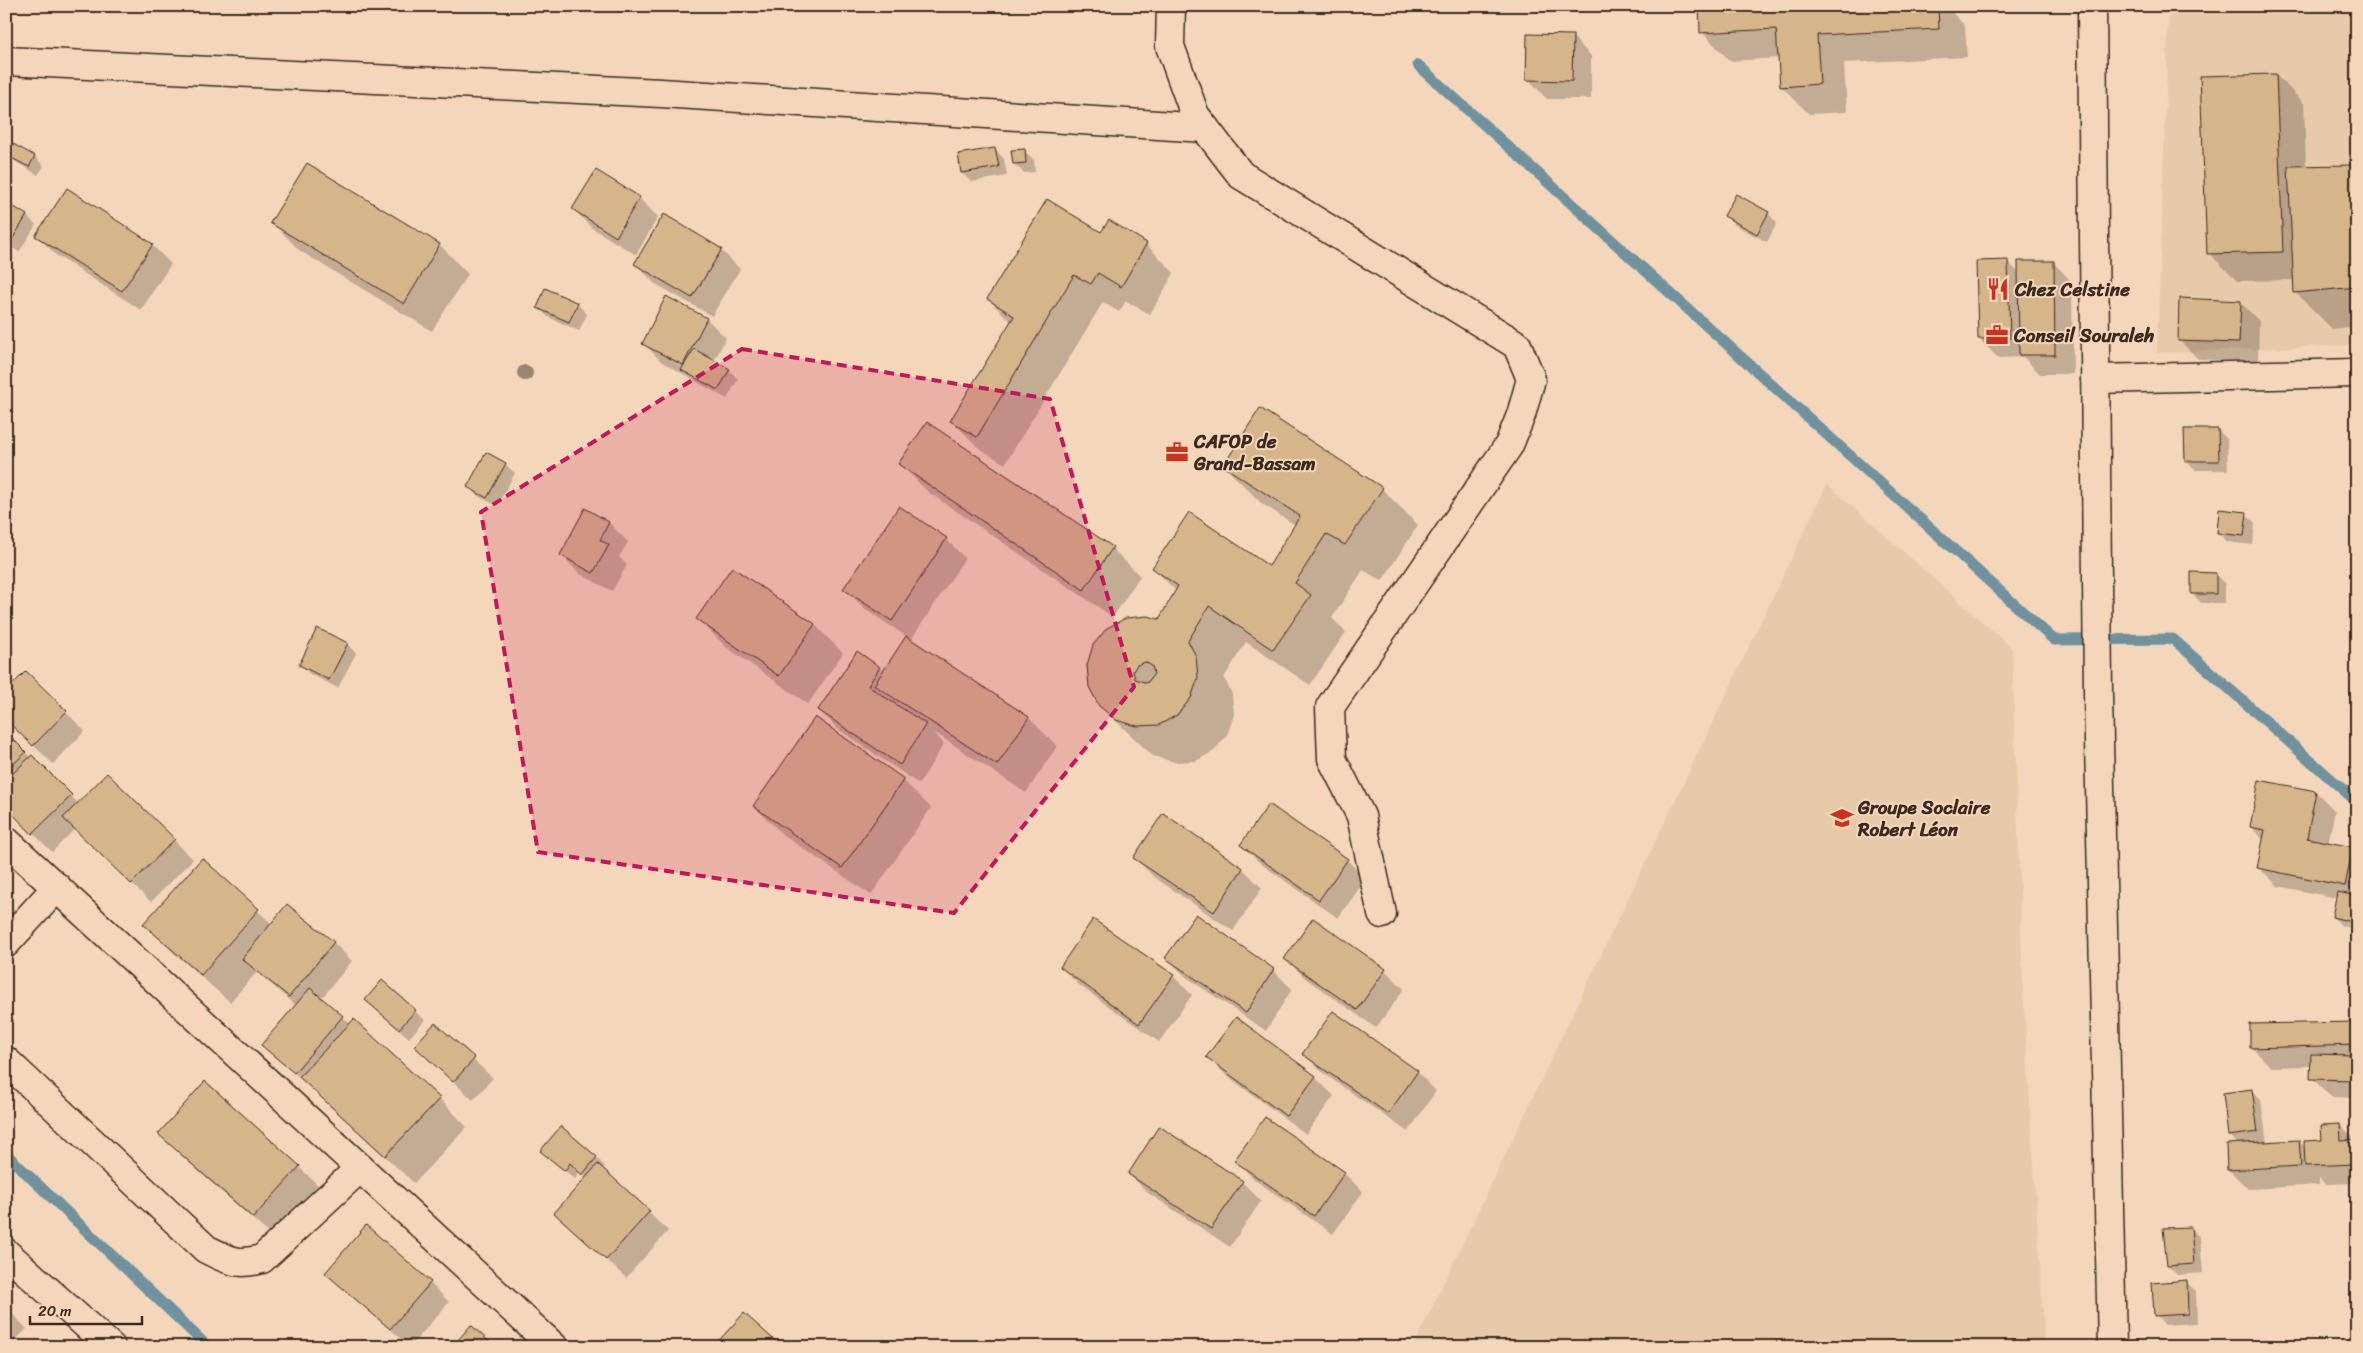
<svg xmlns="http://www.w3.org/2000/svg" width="2363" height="1353" font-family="Sriracha,sans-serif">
<rect width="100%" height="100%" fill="#f4d7ba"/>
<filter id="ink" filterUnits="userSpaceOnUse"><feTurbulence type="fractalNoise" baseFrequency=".02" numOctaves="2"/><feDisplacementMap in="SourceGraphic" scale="10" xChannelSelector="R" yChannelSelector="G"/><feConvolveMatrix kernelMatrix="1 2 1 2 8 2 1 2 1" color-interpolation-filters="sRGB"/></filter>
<g filter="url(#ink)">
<g fill="#e7caa9">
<path d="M 2169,6 L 2357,6 L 2357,345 L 2157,353 Z"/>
<path d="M 1827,484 L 2012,648 L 2023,988 L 2045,1347 L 1413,1347 Z"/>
</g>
<g fill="#0003">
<path d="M 1700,6 L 1946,6 L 1965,26 L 1967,57 L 1844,63 L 1847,112 L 1809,114 L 1781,86 L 1779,58 L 1730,61 L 1702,32 Z"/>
<path d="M 1572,36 L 1591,56 L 1591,99 L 1547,99 L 1528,79 Z"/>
<path d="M 2276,75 L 2304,103 L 2306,167 L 2355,166 L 2357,144 L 2357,326 L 2332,329 L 2295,292 L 2295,280 L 2237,281 L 2209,253 Z"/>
<path d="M 6,141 L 35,157 L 44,166 L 38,175 L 6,156 Z"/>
<path d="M 995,149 L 1004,159 L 1007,176 L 971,182 L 962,173 Z"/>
<path d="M 1024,150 L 1034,160 L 1035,172 L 1024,173 L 1014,164 Z"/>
<path d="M 307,164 L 440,245 L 468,274 L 432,331 L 300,251 L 272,222 Z"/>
<path d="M 639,198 L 658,217 L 636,255 L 592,228 L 573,209 Z"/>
<path d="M 6,204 L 27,216 L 36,225 L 19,252 L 6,244 Z"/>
<path d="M 1768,213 L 1777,223 L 1767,242 L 1735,225 L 1726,216 Z"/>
<path d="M 1109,222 L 1146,244 L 1174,273 L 1150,314 L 1126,301 L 1119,312 L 1103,302 L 1005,464 L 980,449 L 952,421 L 1011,322 L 988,299 L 1102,234 Z"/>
<path d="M 37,236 L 152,245 L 171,264 L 141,310 L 56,255 Z"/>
<path d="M 721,250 L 740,269 L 712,316 L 654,283 L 635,263 Z"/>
<path d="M 2008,262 L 2020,274 L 2053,262 L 2072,282 L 2073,374 L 2040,374 L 2023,357 L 1998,358 L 1979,339 Z"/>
<path d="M 2240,302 L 2259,321 L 2258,362 L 2198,359 L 2179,340 Z"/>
<path d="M 577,304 L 587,314 L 579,331 L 548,317 L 538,307 Z"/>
<path d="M 707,319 L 726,338 L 714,361 L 729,370 L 738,379 L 727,399 L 662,362 L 643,343 Z"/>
<path d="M 2218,430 L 2227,439 L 2228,470 L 2196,470 L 2186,461 Z"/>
<path d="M 505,464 L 515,473 L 497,506 L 478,496 L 469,487 Z"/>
<path d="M 900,464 L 1112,548 L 1140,576 L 1113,617 L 928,492 Z"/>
<path d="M 1224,466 L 1382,489 L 1418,525 L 1382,581 L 1363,570 L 1332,618 L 1346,632 L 1310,685 L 1246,642 L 1224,678 L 1232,694 L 1234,715 L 1227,735 L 1214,751 L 1196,761 L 1174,762 L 1153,756 L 1100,706 L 1159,621 L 1176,591 L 1153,568 L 1269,568 L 1295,525 L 1261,503 Z"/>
<path d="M 586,510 L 609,523 L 628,542 L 619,557 L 627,565 L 612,591 L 580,574 L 561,555 Z"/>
<path d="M 2246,514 L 2255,523 L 2253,545 L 2227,542 L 2218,532 Z"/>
<path d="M 946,539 L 965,558 L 911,640 L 1029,718 L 1057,746 L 1026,793 L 934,732 L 944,744 L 919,784 L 838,729 L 819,710 L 879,668 L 884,673 L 907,637 L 864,608 L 845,589 Z"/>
<path d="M 732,569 L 815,625 L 843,653 L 808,704 L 726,647 L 698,619 Z"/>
<path d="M 2216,575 L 2225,584 L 2225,603 L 2201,603 L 2192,593 Z"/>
<path d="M 347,644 L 356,653 L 338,688 L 310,674 L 301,665 Z"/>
<path d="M 26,673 L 85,731 L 53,764 L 6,719 L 6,689 L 8,691 Z"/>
<path d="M 6,734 L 79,804 L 108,775 L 193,859 L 151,902 L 75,829 L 52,852 L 6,806 Z"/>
<path d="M 903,780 L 931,808 L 871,895 L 782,834 L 754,806 Z"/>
<path d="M 2316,792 L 2335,811 L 2328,844 L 2352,848 L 2357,853 L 2357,929 L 2342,926 L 2333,917 L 2337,898 L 2278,886 L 2258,867 L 2264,840 L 2251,827 Z"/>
<path d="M 1164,815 L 1243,869 L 1262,888 L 1233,931 L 1154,877 L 1135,858 Z"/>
<path d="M 1242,845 L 1347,860 L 1366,879 L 1338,918 L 1261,864 Z"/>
<path d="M 202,860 L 272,924 L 333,942 L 352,961 L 321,999 L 439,1098 L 467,1127 L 414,1183 L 263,1044 L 297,1006 L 257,972 L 230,1002 L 173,952 L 145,924 Z"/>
<path d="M 1167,958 L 1273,970 L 1292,989 L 1266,1031 L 1186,977 Z"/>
<path d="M 1286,959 L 1385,970 L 1404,989 L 1376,1028 L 1305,978 Z"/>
<path d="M 1061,967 L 1173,976 L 1192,995 L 1159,1042 L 1080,986 Z"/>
<path d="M 382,982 L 425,1020 L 409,1038 L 376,1009 Z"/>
<path d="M 2357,1023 L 2357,1098 L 2331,1097 L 2312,1078 L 2312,1066 L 2271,1067 L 2252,1048 Z"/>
<path d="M 435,1025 L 493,1078 L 473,1100 L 415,1046 Z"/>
<path d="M 1304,1054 L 1417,1072 L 1436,1091 L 1408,1132 L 1323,1073 Z"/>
<path d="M 1208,1057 L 1315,1077 L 1334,1096 L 1306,1134 L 1227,1076 Z"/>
<path d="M 206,1083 L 299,1167 L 328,1195 L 282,1245 L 188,1162 L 160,1134 Z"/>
<path d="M 2252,1091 L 2261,1100 L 2267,1143 L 2299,1141 L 2306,1148 L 2323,1141 L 2340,1125 L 2357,1140 L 2357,1183 L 2325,1184 L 2319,1178 L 2319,1185 L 2248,1189 L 2229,1170 L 2239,1145 L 2229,1135 Z"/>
<path d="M 1265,1118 L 1344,1173 L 1363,1192 L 1333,1234 L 1255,1180 L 1236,1161 Z"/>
<path d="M 541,1151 L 596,1157 L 605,1167 L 603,1170 L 668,1231 L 626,1278 L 556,1213 L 587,1179 L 580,1171 L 575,1179 Z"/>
<path d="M 1129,1174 L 1242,1182 L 1261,1201 L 1230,1247 L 1148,1193 Z"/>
<path d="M 2191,1228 L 2200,1238 L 2203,1273 L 2177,1275 L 2168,1266 Z"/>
<path d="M 327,1272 L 430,1283 L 449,1302 L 410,1347 Z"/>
<path d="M 2186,1282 L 2196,1291 L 2197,1323 L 2165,1325 L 2156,1315 Z"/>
<path d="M 6,1307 L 27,1329 L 8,1347 L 6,1347 Z"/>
</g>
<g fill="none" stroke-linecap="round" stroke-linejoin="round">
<g stroke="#70929f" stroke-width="11">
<path d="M 1418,65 L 2054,640 L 2173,639 L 2357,802"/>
<path d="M 6,1154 L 208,1347"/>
</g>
</g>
<g fill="#d6b58b" stroke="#3b2a1e" fill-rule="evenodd">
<path d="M 1699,6 L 1938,6 L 1939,29 L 1817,35 L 1820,84 L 1780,87 L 1776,29 L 1700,33 Z"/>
<path d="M 1527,34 L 1573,35 L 1572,81 L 1526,80 Z"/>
<path d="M 2276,74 L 2283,252 L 2207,254 L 2200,76 Z"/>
<path d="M 6,140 L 35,156 L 29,167 L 6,155 Z"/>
<path d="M 2351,143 L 2357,143 L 2357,287 L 2294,293 L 2288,166 L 2353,165 Z"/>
<path d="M 995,148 L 999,167 L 961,173 L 958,154 Z"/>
<path d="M 1025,149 L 1026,163 L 1013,164 L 1011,150 Z"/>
<path d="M 307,163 L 440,244 L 404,304 L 270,223 Z"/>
<path d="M 596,170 L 640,197 L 616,237 L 572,209 Z"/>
<path d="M 67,188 L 153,244 L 122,291 L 35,236 Z"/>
<path d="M 1736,194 L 1769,212 L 1757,234 L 1724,216 Z"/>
<path d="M 1047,199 L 1101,232 L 1109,220 L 1147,243 L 1121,287 L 1098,273 L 1091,284 L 1074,275 L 977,437 L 950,421 L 1014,316 L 987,299 Z"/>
<path d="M 6,202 L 27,215 L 10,243 L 6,241 Z"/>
<path d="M 664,214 L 722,249 L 692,298 L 634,264 Z"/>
<path d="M 2008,260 L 2010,339 L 1978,339 L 1976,261 Z"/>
<path d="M 2018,261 L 2054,261 L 2055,355 L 2019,355 Z"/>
<path d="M 545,288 L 578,303 L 569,322 L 537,308 Z"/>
<path d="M 666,296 L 707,318 L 683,365 L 642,344 Z"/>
<path d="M 2179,298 L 2241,301 L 2239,343 L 2178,341 Z"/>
<path d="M 694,349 L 730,369 L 718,390 L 681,370 Z"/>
<path d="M 1260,408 L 1383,488 L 1345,545 L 1326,534 L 1295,583 L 1311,595 L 1273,650 L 1209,606 L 1188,641 L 1196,656 L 1198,678 L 1191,698 L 1177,715 L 1159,725 L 1137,726 L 1116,720 L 1099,706 L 1089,687 L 1087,665 L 1093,645 L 1107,628 L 1126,618 L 1148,616 L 1159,619 L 1178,586 L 1152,568 L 1189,512 L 1269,566 L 1300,516 L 1223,466 ZM 1145,662 L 1152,666 L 1154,674 L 1147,683 L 1135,679 L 1133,671 L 1137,665 Z"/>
<path d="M 927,422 L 1113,547 L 1084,590 L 898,464 Z"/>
<path d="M 2184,429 L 2218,429 L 2219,461 L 2185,461 Z"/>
<path d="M 486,452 L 506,463 L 487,498 L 467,487 Z"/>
<path d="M 899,506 L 947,538 L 892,621 L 843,589 Z"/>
<path d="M 585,508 L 609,522 L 600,540 L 609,545 L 593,573 L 560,555 Z"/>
<path d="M 2219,509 L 2247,512 L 2244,536 L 2217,533 Z"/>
<path d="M 732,567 L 815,624 L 779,676 L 696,619 Z"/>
<path d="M 2191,572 L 2216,573 L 2216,594 L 2191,594 Z"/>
<path d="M 317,628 L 348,643 L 329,680 L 299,665 Z"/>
<path d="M 906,636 L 1029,717 L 997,765 L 874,685 Z"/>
<path d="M 857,651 L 880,667 L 868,686 L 926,724 L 900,765 L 818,710 Z"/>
<path d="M 26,671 L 67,711 L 33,746 L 6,720 L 6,691 Z"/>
<path d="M 815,717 L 904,779 L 842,868 L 753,806 Z"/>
<path d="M 6,732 L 26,752 L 6,771 Z"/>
<path d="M 32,755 L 72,795 L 32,834 L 6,807 L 6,780 Z"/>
<path d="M 107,773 L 175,839 L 131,884 L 63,818 Z"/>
<path d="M 2259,780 L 2316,791 L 2307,838 L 2353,847 L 2345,886 L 2257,868 L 2265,830 L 2250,827 Z"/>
<path d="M 1269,804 L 1348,859 L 1319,900 L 1240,845 Z"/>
<path d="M 1163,813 L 1243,868 L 1214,912 L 1133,858 Z"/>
<path d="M 202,858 L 259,909 L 201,975 L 143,924 Z"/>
<path d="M 2337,892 L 2357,896 L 2357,923 L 2332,917 Z"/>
<path d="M 287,904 L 334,942 L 289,997 L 242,959 Z"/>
<path d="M 1196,914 L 1274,969 L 1246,1013 L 1165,958 Z"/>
<path d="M 1313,918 L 1386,969 L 1357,1010 L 1284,959 Z"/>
<path d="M 1093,919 L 1174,975 L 1139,1024 L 1060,967 Z"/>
<path d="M 382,980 L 416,1010 L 399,1029 L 365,1000 Z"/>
<path d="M 310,988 L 343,1016 L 294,1073 L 261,1045 Z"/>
<path d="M 1333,1011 L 1418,1071 L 1388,1114 L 1302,1054 Z"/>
<path d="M 1236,1017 L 1316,1076 L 1286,1116 L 1206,1057 Z"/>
<path d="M 354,1019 L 440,1098 L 385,1156 L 299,1077 Z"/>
<path d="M 2357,1022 L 2357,1045 L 2250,1048 L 2250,1024 Z"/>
<path d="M 435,1023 L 475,1058 L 453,1082 L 414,1046 Z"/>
<path d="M 2311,1054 L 2357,1055 L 2357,1080 L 2310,1079 Z"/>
<path d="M 205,1081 L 300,1166 L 253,1218 L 158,1134 Z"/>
<path d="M 2252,1089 L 2258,1132 L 2228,1136 L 2223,1093 Z"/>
<path d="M 1265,1117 L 1345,1172 L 1314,1216 L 1234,1161 Z"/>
<path d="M 2340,1124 L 2341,1140 L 2357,1139 L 2357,1164 L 2305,1166 L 2304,1141 L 2322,1140 L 2321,1125 Z"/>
<path d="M 561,1126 L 597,1157 L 582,1175 L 570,1163 L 565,1171 L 540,1151 Z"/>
<path d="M 1159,1126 L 1243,1181 L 1211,1229 L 1128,1174 Z"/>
<path d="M 2299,1140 L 2301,1166 L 2227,1170 L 2226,1144 Z"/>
<path d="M 598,1164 L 650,1211 L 606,1260 L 554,1213 Z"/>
<path d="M 366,1225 L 431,1282 L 390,1329 L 325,1273 Z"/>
<path d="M 2191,1227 L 2194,1264 L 2167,1266 L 2163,1228 Z"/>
<path d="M 2187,1280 L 2188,1314 L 2154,1316 L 2152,1283 Z"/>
<path d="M 744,1313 L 782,1347 L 713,1347 Z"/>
<path d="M 471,1325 L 495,1347 L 452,1347 Z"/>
</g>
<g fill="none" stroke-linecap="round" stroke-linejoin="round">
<defs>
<g id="minor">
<path d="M 1171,6 L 1170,46 L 1195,115 L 1241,175 L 1517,345 L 1531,379 L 1521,415 L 1509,445 L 1330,707 L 1332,759 L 1361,816 L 1382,914"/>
<path d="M 2092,6 L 2098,694 L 2112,1347"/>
<path d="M 6,61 L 661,93 L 1205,128"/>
<path d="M 2095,379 L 2357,373"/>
<path d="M 6,841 L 554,1347"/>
<path d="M 6,943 L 57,887"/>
<path d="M 6,1061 L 206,1249 C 228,1260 237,1266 262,1259 L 360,1168"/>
<path d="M 6,1253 L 111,1347"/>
</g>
</defs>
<use href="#minor" stroke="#3b2a1e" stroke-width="31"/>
<use href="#minor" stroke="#f4d7ba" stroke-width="28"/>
</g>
<circle fill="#98876f" cx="525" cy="373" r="8"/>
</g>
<path fill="#c2185b" fill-opacity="0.2" stroke="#c2185b" stroke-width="4" stroke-dasharray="10 6" stroke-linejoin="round" d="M 742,349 L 1050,399 L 1134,687 L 954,913 L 538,852 L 481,512 Z"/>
<defs>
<symbol id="restaurant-bare" viewBox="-9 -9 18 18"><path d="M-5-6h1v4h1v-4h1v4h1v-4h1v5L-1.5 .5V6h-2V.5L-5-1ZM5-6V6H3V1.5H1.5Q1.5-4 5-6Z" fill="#c8321e" stroke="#f4d7ba" stroke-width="2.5" paint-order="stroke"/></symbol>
<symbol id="office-bare" viewBox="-9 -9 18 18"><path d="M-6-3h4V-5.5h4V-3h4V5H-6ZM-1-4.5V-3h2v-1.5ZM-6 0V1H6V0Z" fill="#c8321e" stroke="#f4d7ba" stroke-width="2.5" paint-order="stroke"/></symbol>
<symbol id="school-bare" viewBox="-9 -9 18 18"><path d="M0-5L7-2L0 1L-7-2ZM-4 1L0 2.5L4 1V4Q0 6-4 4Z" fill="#c8321e" stroke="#f4d7ba" stroke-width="2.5" paint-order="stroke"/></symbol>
</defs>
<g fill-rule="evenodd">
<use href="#restaurant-bare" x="1982" y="273" width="32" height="32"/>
<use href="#office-bare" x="1981" y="319" width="32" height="32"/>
<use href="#office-bare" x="1161" y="436" width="32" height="32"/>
<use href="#school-bare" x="1826" y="802" width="32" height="32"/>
</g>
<g text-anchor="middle" stroke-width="4" stroke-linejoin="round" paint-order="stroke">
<g font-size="19" font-weight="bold" fill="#3b2a1e" stroke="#f4d7ba" text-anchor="start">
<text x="2015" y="296">Chez Celstine</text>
<text x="2014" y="342">Conseil Souraleh</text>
<text x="1194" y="448">CAFOP de<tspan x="1194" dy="22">Grand-Bassam</tspan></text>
<text x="1858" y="814">Groupe Soclaire<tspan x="1858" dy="22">Robert Léon</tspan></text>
</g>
</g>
<rect width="2363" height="1353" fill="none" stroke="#f4d7ba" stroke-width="25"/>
<rect x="12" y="12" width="2338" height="1328" fill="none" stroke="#3b2a1e" stroke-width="2" filter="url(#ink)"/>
<path d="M30 1316v8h112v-8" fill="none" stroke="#3b2a1e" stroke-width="2.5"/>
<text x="38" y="1316" font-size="15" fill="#3b2a1e" stroke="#f4d7ba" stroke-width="4" paint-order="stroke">20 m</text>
</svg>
